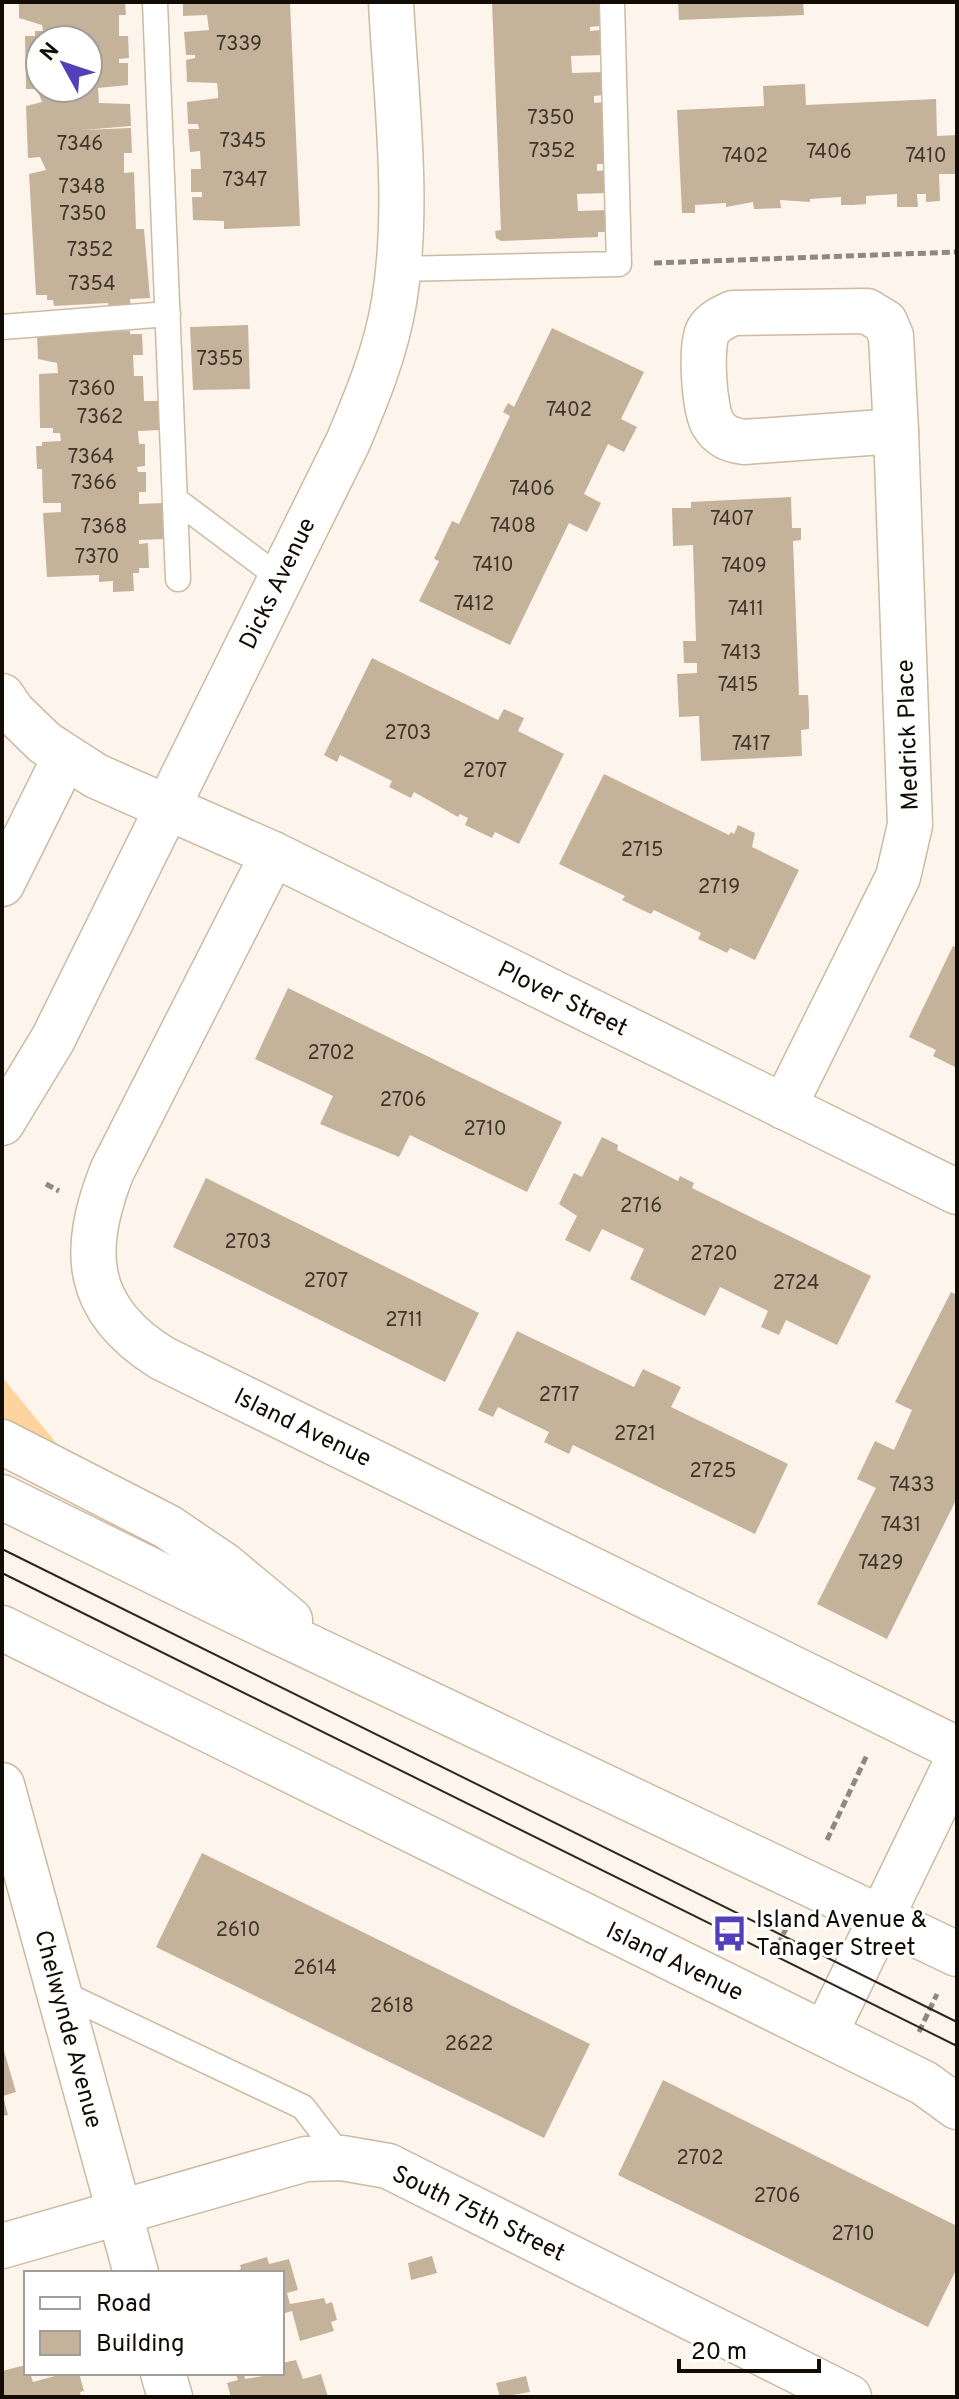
<svg xmlns="http://www.w3.org/2000/svg" width="959" height="2399" font-family="Overpass,sans-serif">
<rect width="100%" height="100%" fill="#fdf5eb"/>
<path fill="#fdd49e" d="M 2,1377 L 104,1501 L 2,1458 Z"/>
<g fill="#c5b29b" fill-rule="evenodd">
<path d="M 19,2 L 125,2 L 126,15 L 119,15 L 119,36 L 128,36 L 129,58 L 119,59 L 119,63 L 128,63 L 128,85 L 98,88 L 99,103 L 130,104 L 131,126 L 83,130 L 131,128 L 132,153 L 124,153 L 124,173 L 134,172 L 136,229 L 144,229 L 150,298 L 130,299 L 131,307 L 109,308 L 108,303 L 54,306 L 53,300 L 47,300 L 47,295 L 36,295 L 29,174 L 46,170 L 40,157 L 28,158 L 26,106 L 42,102 L 37,89 L 26,89 L 25,36 L 35,36 L 35,31 L 43,31 L 42,25 L 19,18 ZM 40,40 L 88,40 L 88,88 L 40,88 Z"/>
<path d="M 183,2 L 290,2 L 300,226 L 224,229 L 224,221 L 193,220 L 192,197 L 202,197 L 202,192 L 191,192 L 191,169 L 201,169 L 200,151 L 190,152 L 188,129 L 199,129 L 198,124 L 188,124 L 187,102 L 218,98 L 218,91 L 217,83 L 187,82 L 186,60 L 195,58 L 195,55 L 186,55 L 184,32 L 209,30 L 207,15 L 183,16 Z"/>
<path d="M 492,2 L 600,3 L 601,26 L 590,27 L 590,31 L 601,30 L 602,55 L 571,56 L 572,73 L 603,72 L 604,95 L 594,96 L 594,103 L 604,102 L 607,164 L 597,164 L 597,171 L 607,170 L 608,193 L 577,194 L 578,211 L 608,210 L 609,232 L 598,232 L 598,237 L 501,241 L 496,238 L 495,231 L 501,230 Z"/>
<path d="M 678,2 L 803,2 L 804,15 L 679,20 Z"/>
<path d="M 805,84 L 806,105 L 936,99 L 937,136 L 957,135 L 957,174 L 939,174 L 940,201 L 926,202 L 926,194 L 917,194 L 918,207 L 897,207 L 897,194 L 866,196 L 866,204 L 853,205 L 841,205 L 841,197 L 810,199 L 810,202 L 780,200 L 781,208 L 754,209 L 753,202 L 726,207 L 726,203 L 695,205 L 695,213 L 682,213 L 677,110 L 764,106 L 763,86 Z"/>
<path d="M 248,325 L 250,389 L 193,390 L 190,327 Z"/>
<path d="M 552,328 L 644,372 L 621,419 L 637,427 L 624,452 L 608,444 L 584,494 L 601,503 L 587,532 L 569,523 L 510,645 L 419,601 L 439,561 L 434,559 L 452,521 L 459,524 L 510,416 L 503,412 L 508,403 L 514,407 Z"/>
<path d="M 130,331 L 130,334 L 142,334 L 143,355 L 133,355 L 134,376 L 143,376 L 144,401 L 160,401 L 160,430 L 138,431 L 139,444 L 145,444 L 145,466 L 137,467 L 138,472 L 146,472 L 146,492 L 139,492 L 139,504 L 164,503 L 166,539 L 139,540 L 139,544 L 148,543 L 149,568 L 139,568 L 139,573 L 133,573 L 134,591 L 113,592 L 113,581 L 99,582 L 99,575 L 47,577 L 43,513 L 61,512 L 61,503 L 43,503 L 42,469 L 37,469 L 36,446 L 42,446 L 42,442 L 61,441 L 60,433 L 53,433 L 53,428 L 40,428 L 39,374 L 58,373 L 57,363 L 38,359 L 37,333 Z"/>
<path d="M 791,497 L 792,528 L 801,528 L 801,540 L 793,541 L 799,695 L 808,695 L 809,712 L 809,729 L 801,730 L 802,756 L 701,761 L 699,716 L 679,717 L 677,674 L 697,673 L 697,663 L 684,663 L 683,641 L 696,641 L 693,545 L 673,546 L 672,508 L 691,508 L 691,502 Z"/>
<path d="M 372,658 L 498,720 L 504,709 L 524,718 L 518,731 L 564,754 L 519,844 L 495,832 L 492,838 L 465,825 L 468,818 L 460,814 L 458,817 L 414,792 L 411,798 L 389,787 L 392,781 L 340,755 L 337,762 L 324,755 Z"/>
<path d="M 604,774 L 729,835 L 731,832 L 734,834 L 738,825 L 755,833 L 752,847 L 799,870 L 755,960 L 730,948 L 727,953 L 713,946 L 698,939 L 701,933 L 654,910 L 651,914 L 636,907 L 622,900 L 625,896 L 559,864 Z"/>
<path d="M 953,946 L 957,948 L 957,1068 L 933,1056 L 936,1050 L 909,1037 Z"/>
<path d="M 288,988 L 562,1122 L 527,1192 L 410,1135 L 399,1157 L 320,1124 L 333,1096 L 255,1059 Z"/>
<path d="M 602,1137 L 618,1145 L 617,1150 L 678,1181 L 680,1176 L 694,1183 L 692,1188 L 871,1276 L 837,1345 L 786,1320 L 779,1335 L 761,1327 L 768,1311 L 720,1287 L 705,1316 L 668,1298 L 630,1279 L 644,1249 L 602,1229 L 590,1252 L 565,1240 L 577,1216 L 559,1204 L 574,1173 L 582,1177 Z"/>
<path d="M 206,1178 L 479,1313 L 445,1382 L 173,1247 Z"/>
<path d="M 951,1292 L 957,1295 L 957,1498 L 887,1639 L 817,1604 L 876,1488 L 857,1479 L 875,1441 L 894,1450 L 912,1410 L 895,1402 Z"/>
<path d="M 517,1331 L 634,1387 L 643,1369 L 681,1387 L 671,1407 L 788,1464 L 755,1534 L 573,1445 L 569,1454 L 544,1442 L 549,1432 L 498,1407 L 493,1417 L 478,1410 Z"/>
<path d="M 202,1853 L 590,2044 L 544,2138 L 156,1947 Z"/>
<path d="M 2,2044 L 16,2092 L 3,2096 L 8,2115 L 2,2116 Z"/>
<path d="M 663,2080 L 957,2226 L 957,2268 L 928,2327 L 618,2175 Z"/>
<path d="M 432,2256 L 437,2273 L 411,2280 L 408,2263 Z"/>
<path d="M 267,2257 L 269,2264 L 289,2259 L 298,2290 L 287,2293 L 290,2304 L 324,2298 L 326,2304 L 332,2302 L 337,2320 L 331,2322 L 334,2331 L 300,2341 L 292,2311 L 282,2314 L 282,2273 L 232,2273 L 241,2269 L 240,2265 Z"/>
<path d="M 296,2360 L 303,2379 L 321,2374 L 328,2397 L 231,2397 L 227,2383 L 238,2380 L 236,2375 L 244,2373 L 245,2379 L 282,2373 L 282,2363 Z"/>
<path d="M 26,2365 L 26,2373 L 30,2373 L 33,2382 L 66,2373 L 79,2373 L 84,2391 L 80,2392 L 81,2397 L 2,2397 L 2,2371 Z"/>
<path d="M 526,2376 L 530,2392 L 500,2397 L 496,2383 Z"/>
</g>
<g fill="none" stroke-linecap="round" stroke-linejoin="round">
<defs>
<g id="service">
<path d="M 155,2 L 178,579"/>
<path d="M 398,269 L 619,264 L 612,2"/>
<path d="M 2,327 L 168,314"/>
<path d="M 176,500 L 280,578"/>
<path d="M 58,1991 L 303,2107 L 342,2158"/>
</g>
<g id="minor">
<path d="M 867,311 L 885,322 L 891,336 L 896,431 L 744,442 C 730,440 720,436 713,424 C 704,410 700,345 708,331 C 713,322 724,317 733,313 Z"/>
<path d="M 2,696 L 13,712 L 45,743 L 96,776 L 273,854 L 957,1192"/>
<path d="M 273,854 L 112,1171 C 81,1250 83,1309 162,1358 L 957,1749"/>
<path d="M 2,884 L 65,757"/>
<path d="M 784,1107 L 898,877 L 910,825 L 896,431"/>
<path d="M 2,1785 L 136,2273"/>
<path d="M 825,2034 L 957,1761"/>
<path d="M 2,2246 L 306,2159 L 342,2158 L 388,2166 L 849,2397"/>
<path d="M 163,2373 L 170,2397"/>
</g>
<path id="tertiary" d="M 2,1123 L 53,1039 L 348,442 C 367,397 386,351 394,302 C 410,205 396,100 391,2"/>
<g id="primary">
<path d="M 2,1442 L 168,1527 L 224,1565 L 290,1620"/>
<path d="M 2,1497 L 230,1609 L 957,1954"/>
<path d="M 2,1628 L 924,2083 L 957,2107"/>
</g>
</defs>
<use href="#service" stroke="#ccbaa2" stroke-width="27"/>
<use href="#minor" stroke="#ccbaa2" stroke-width="47"/>
<use href="#tertiary" stroke="#ccbaa2" stroke-width="47"/>
<use href="#primary" stroke="#ccbaa2" stroke-width="47"/>
<g stroke="#8f887f" stroke-width="5" stroke-dasharray="8 4" stroke-linecap="butt">
<path d="M 654,263 L 957,252"/>
<path d="M 46,1184 L 59,1191"/>
<path d="M 827,1840 L 867,1755"/>
<path d="M 773,1956 L 789,1922"/>
<path d="M 919,2032 L 937,1994"/>
</g>
<use href="#service" stroke="#fff" stroke-width="24"/>
<use href="#minor" stroke="#fff" stroke-width="44"/>
<use href="#tertiary" stroke="#fff" stroke-width="44"/>
<use href="#primary" stroke="#fff" stroke-width="44"/>
<g stroke="#2d271f" stroke-width="2">
<path d="M 2,1549 L 957,2022"/>
<path d="M 2,1573 L 957,2046"/>
</g>
</g>
<defs>
<symbol id="bus-bare" viewBox="-9 -9 18 18"><path d="M-5-6H5V4H4V6H2V4H-2V6H-4V4H-5ZM-3.5-4V0h7V-4ZM-3.5 1.2v1.5H-2V1.2ZM2 1.2v1.5H3.5V1.2Z" fill="#5340b8" stroke="#fff" stroke-width="2.5" paint-order="stroke"/></symbol>
</defs>
<g fill-rule="evenodd">
<use href="#bus-bare" x="704" y="1908" width="51" height="51"/>
</g>
<g text-anchor="middle" stroke-width="6" stroke-linejoin="round" paint-order="stroke">
<g font-size="20" fill="#3f362a">
<text x="239" y="50">7339</text>
<text x="551" y="124">7350</text>
<text x="243" y="147">7345</text>
<text x="80" y="150">7346</text>
<text x="552" y="157">7352</text>
<text x="829" y="158">7406</text>
<text x="745" y="162">7402</text>
<text x="926" y="162">7410</text>
<text x="245" y="186">7347</text>
<text x="82" y="193">7348</text>
<text x="83" y="220">7350</text>
<text x="90" y="256">7352</text>
<text x="92" y="290">7354</text>
<text x="220" y="365">7355</text>
<text x="92" y="395">7360</text>
<text x="569" y="416">7402</text>
<text x="100" y="423">7362</text>
<text x="91" y="463">7364</text>
<text x="94" y="489">7366</text>
<text x="532" y="495">7406</text>
<text x="732" y="525">7407</text>
<text x="513" y="532">7408</text>
<text x="104" y="533">7368</text>
<text x="97" y="563">7370</text>
<text x="493" y="571">7410</text>
<text x="744" y="572">7409</text>
<text x="474" y="610">7412</text>
<text x="746" y="615">7411</text>
<text x="741" y="659">7413</text>
<text x="738" y="691">7415</text>
<text x="408" y="739">2703</text>
<text x="751" y="750">7417</text>
<text x="485" y="777">2707</text>
<text x="642" y="856">2715</text>
<text x="719" y="893">2719</text>
<text x="331" y="1059">2702</text>
<text x="403" y="1106">2706</text>
<text x="485" y="1135">2710</text>
<text x="641" y="1212">2716</text>
<text x="248" y="1248">2703</text>
<text x="714" y="1260">2720</text>
<text x="326" y="1287">2707</text>
<text x="796" y="1289">2724</text>
<text x="404" y="1326">2711</text>
<text x="559" y="1401">2717</text>
<text x="635" y="1440">2721</text>
<text x="713" y="1477">2725</text>
<text x="912" y="1491">7433</text>
<text x="901" y="1531">7431</text>
<text x="881" y="1569">7429</text>
<text x="238" y="1936">2610</text>
<text x="315" y="1974">2614</text>
<text x="392" y="2012">2618</text>
<text x="469" y="2050">2622</text>
<text x="700" y="2164">2702</text>
<text x="777" y="2202">2706</text>
<text x="853" y="2240">2710</text>
</g>
<g font-size="24" fill="#120c05" stroke="#fff">
<text transform="translate(277 583) rotate(-64)" y="8">Dicks Avenue</text>
<text transform="translate(907 735) rotate(-92)" y="8">Medrick Place</text>
<text transform="translate(563 998) rotate(26)" y="8">Plover Street</text>
<text transform="translate(303 1427) rotate(26)" y="8">Island Avenue</text>
<text transform="translate(675 1961) rotate(26)" y="8">Island Avenue</text>
<text transform="translate(69 2029) rotate(75)" y="8">Chelwynde Avenue</text>
<text transform="translate(479 2213) rotate(26)" y="8">South 75th Street</text>
</g>
<g font-size="24" fill="#120c05" stroke="#fff" text-anchor="start">
<text x="756" y="1927">Island Avenue &amp;<tspan x="756" dy="28">Tanager Street</tspan></text>
</g>
</g>
<rect width="959" height="2399" fill="none" stroke="#120c05" stroke-width="8"/>
<rect x="24" y="2271" width="260" height="104" fill="#ffffff" stroke="#a09e9b" stroke-width="2"/>
<rect x="40" y="2297" width="40" height="12" fill="#ffffff" stroke="#a09e9b" stroke-width="2"/>
<text x="96" y="2311" font-size="24" fill="#120c05">Road</text>
<rect x="40" y="2331" width="40" height="24" fill="#c5b29b" stroke="#a09e9b" stroke-width="2"/>
<text x="96" y="2351" font-size="24" fill="#120c05">Building</text>
<g transform="translate(64 64) rotate(310)"><circle r="38" fill="#ffffff" stroke="#a09e9b" stroke-width="2"/>
<path d="M0-6L14 30L0 20L-14 30Z" fill="#5340b8"/>
<text y="-12" font-size="22" font-weight="bold" text-anchor="middle" fill="#120c05">N</text>
</g>
<path d="M679 2359v12h140v-12" fill="none" stroke="#120c05" stroke-width="4"/>
<text x="691" y="2359" font-size="24" fill="#120c05" stroke="#ffffff" stroke-width="6" paint-order="stroke">20 m</text>
</svg>
